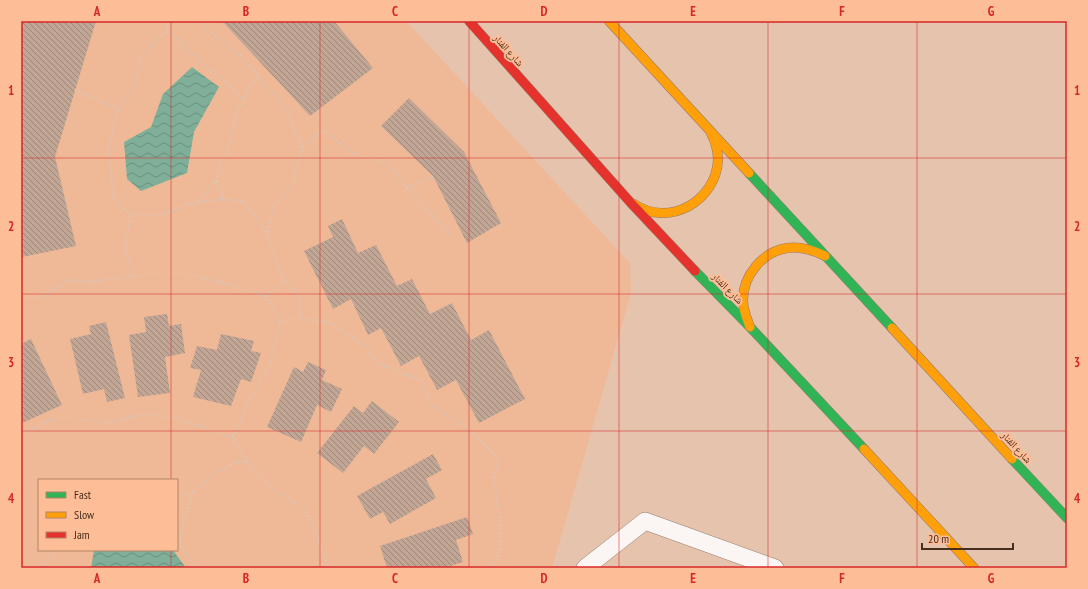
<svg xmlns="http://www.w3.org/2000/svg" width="1088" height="589" font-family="'PT Sans Narrow','Noto Naskh Arabic',sans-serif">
<defs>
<pattern id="water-waves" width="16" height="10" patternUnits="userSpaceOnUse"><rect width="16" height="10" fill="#80af99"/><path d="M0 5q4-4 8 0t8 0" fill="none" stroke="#6b8f7c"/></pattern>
<pattern id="building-back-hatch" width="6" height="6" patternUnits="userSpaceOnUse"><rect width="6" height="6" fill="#c1a695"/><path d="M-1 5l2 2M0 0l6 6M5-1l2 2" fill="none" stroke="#9f8879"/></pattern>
</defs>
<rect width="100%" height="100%" fill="#e6c3ad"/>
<path fill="#efb997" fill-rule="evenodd" d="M 21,21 L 406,21 L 630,263 L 631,293 L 552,568 L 21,568 ZM 39,480 L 177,480 L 177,550 L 39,550 Z"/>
<g fill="url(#water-waves)">
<path d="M 192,67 L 219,87 L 194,132 L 187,173 L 141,191 L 127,179 L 124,142 L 151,127 L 163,94 Z"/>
<path d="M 94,550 L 173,550 L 186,568 L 91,568 Z"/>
</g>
<g fill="url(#building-back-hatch)">
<path d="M 21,21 L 96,21 L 55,157 L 76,246 L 22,257 L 21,252 Z"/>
<path d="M 222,21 L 334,21 L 373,68 L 310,116 Z"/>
<path d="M 409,98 L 464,152 L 501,223 L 467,243 L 433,176 L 381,126 Z"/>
<path d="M 342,219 L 358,253 L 376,245 L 397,286 L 412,279 L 430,314 L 452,303 L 471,340 L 489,330 L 525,399 L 479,423 L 456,380 L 437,390 L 419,356 L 401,366 L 381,328 L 368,335 L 351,299 L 333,309 L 304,251 L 333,237 L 328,226 Z"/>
<path d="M 167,314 L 169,326 L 181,324 L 185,353 L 165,357 L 170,393 L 138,397 L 129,335 L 146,332 L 144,317 Z"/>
<path d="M 106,322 L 125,398 L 107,402 L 104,389 L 83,394 L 70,339 L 91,334 L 89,326 Z"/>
<path d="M 221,334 L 254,341 L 251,351 L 261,353 L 251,382 L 241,379 L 231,406 L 193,397 L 201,370 L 190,368 L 197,346 L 217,350 Z"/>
<path d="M 31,339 L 62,405 L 22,423 L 21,421 L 21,344 Z"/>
<path d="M 308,362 L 326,370 L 322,380 L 342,389 L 331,412 L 317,405 L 301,442 L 267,427 L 294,367 L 303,372 Z"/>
<path d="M 372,401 L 399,422 L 374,454 L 364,446 L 343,473 L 317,453 L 354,406 L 363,413 Z"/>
<path d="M 433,454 L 442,470 L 426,479 L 436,498 L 390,524 L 383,512 L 370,519 L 357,496 Z"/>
<path d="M 467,517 L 473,534 L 456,540 L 463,562 L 444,568 L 387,568 L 380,546 Z"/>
</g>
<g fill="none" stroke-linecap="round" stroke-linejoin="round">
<defs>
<path id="lane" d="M 585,568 L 645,521 L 775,568"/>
<g id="fast">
<path d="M 749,173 L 892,328"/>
<path d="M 695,271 L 750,327 L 864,449"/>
<path d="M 1012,459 L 1067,518"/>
</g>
<g id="slow">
<path d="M 609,21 L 749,173"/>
<path d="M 634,204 C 669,228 716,201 718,160 C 718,151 715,141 711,133"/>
<path d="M 750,327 C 747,319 743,310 743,300 C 743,276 762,252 787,248 C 800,246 813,250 825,256"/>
<path d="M 892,328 L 1012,459"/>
<path d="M 864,449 L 974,568"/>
</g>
<path id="jam" d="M 469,21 L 631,203 L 695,271"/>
</defs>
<use href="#lane" stroke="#977d6c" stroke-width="18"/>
<use href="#fast" stroke="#977d6c" stroke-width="10"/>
<use href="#slow" stroke="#977d6c" stroke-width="10"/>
<use href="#jam" stroke="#977d6c" stroke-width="10"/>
<g stroke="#d3c9c2" stroke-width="2.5" stroke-dasharray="1 3" stroke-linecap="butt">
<path d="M 167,21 L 167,31"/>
<path d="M 201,21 L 217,38 L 243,59 L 287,109 L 302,147 L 294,180 L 273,209 L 267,234"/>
<path d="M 75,90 L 118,109 L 109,147 L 113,197 L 131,215"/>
<path d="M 118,109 L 135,89 L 141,56 L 167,31 L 244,99"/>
<path d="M 302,147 L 324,130 L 353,154 L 386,162 L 407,188 L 433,176"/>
<path d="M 216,181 L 221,161 L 229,146 L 238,110 L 251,86 L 259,77"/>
<path d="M 407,188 L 454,238"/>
<path d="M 195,204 L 216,181 L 223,199 L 245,202 L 267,234 L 284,280 L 299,294 L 302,318 L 331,323 L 367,347 L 379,364 L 422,381 L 431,405 L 462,423 L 499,459 L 494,477 L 499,513 L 499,555 L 493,568"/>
<path d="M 132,276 L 125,246 L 131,215 L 161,215 L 189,204 L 223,199"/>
<path d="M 21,296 L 40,298 L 69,280 L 87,282 L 168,272 L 203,277 L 267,296 L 284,280"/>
<path d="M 267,296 L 280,322"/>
<path d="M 21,425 L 26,431"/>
<path d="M 21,434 L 60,416 L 90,421 L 114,422 L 141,414 L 178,418 L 205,428 L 233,437"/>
<path d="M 247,461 L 233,437 L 251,398 L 269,366 L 280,322 L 302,318"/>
<path d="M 177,497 L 193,492"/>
<path d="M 44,568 L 44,566 L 54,550"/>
<path d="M 194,568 L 180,542 L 186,513 L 193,492 L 215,473 L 237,462 L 247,461 L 277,492 L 305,509 L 318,538 L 329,568"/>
</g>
<use href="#lane" stroke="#fbf6f3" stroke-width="17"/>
<use href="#fast" stroke="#30b455" stroke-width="9"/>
<use href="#slow" stroke="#ff9f0a" stroke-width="9"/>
<use href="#jam" stroke="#e5322d" stroke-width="9"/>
</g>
<path fill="none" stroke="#d62828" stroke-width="1" stroke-opacity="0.55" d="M 171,21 L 171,480M 320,21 L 320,568M 469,21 L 469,568M 619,21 L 619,568M 768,21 L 768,568M 917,21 L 917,568M 21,158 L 1067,158M 21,294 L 1067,294M 21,431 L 1067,431M 171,550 L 171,568"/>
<g text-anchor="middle" stroke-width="4" stroke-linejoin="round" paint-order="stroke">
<g font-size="10" fill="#462d1e" stroke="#fdbd96">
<text transform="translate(509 50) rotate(48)" y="4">شارع الفنار</text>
<text transform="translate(728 288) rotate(45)" y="4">شارع الفنار</text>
<text transform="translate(1017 447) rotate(47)" y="4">شارع الفنار</text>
</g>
</g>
<rect width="1088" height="589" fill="none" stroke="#fdbd96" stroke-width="44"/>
<rect x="38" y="479" width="140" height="72" fill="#fdbd96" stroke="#b48366"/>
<rect x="46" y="492" width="20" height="6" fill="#30b455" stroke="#b48366"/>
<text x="74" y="499" font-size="12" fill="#462d1e">Fast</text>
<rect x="46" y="512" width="20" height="6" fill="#ff9f0a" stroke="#b48366"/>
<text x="74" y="519" font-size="12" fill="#462d1e">Slow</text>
<rect x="46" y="532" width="20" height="6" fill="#e5322d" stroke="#b48366"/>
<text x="74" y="539" font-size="12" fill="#462d1e">Jam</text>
<path d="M922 543v6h91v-6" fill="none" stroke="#462d1e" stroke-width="2"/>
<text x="928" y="543" font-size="12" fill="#462d1e" stroke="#fdbd96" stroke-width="3" paint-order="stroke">20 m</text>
<rect x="22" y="22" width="1044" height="545" fill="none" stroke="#d62828" stroke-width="1.5"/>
<g font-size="13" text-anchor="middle" font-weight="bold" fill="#d62828">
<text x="97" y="16">A</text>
<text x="246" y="16">B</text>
<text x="395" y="16">C</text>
<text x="544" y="16">D</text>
<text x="693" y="16">E</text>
<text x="842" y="16">F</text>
<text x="991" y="16">G</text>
<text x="11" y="95">1</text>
<text x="1077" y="95">1</text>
<text x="11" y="231">2</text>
<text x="1077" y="231">2</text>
<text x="11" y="367">3</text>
<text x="1077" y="367">3</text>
<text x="11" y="503">4</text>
<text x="1077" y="503">4</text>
<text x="97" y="583">A</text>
<text x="246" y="583">B</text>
<text x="395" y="583">C</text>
<text x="544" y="583">D</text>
<text x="693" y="583">E</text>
<text x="842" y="583">F</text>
<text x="991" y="583">G</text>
</g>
</svg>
